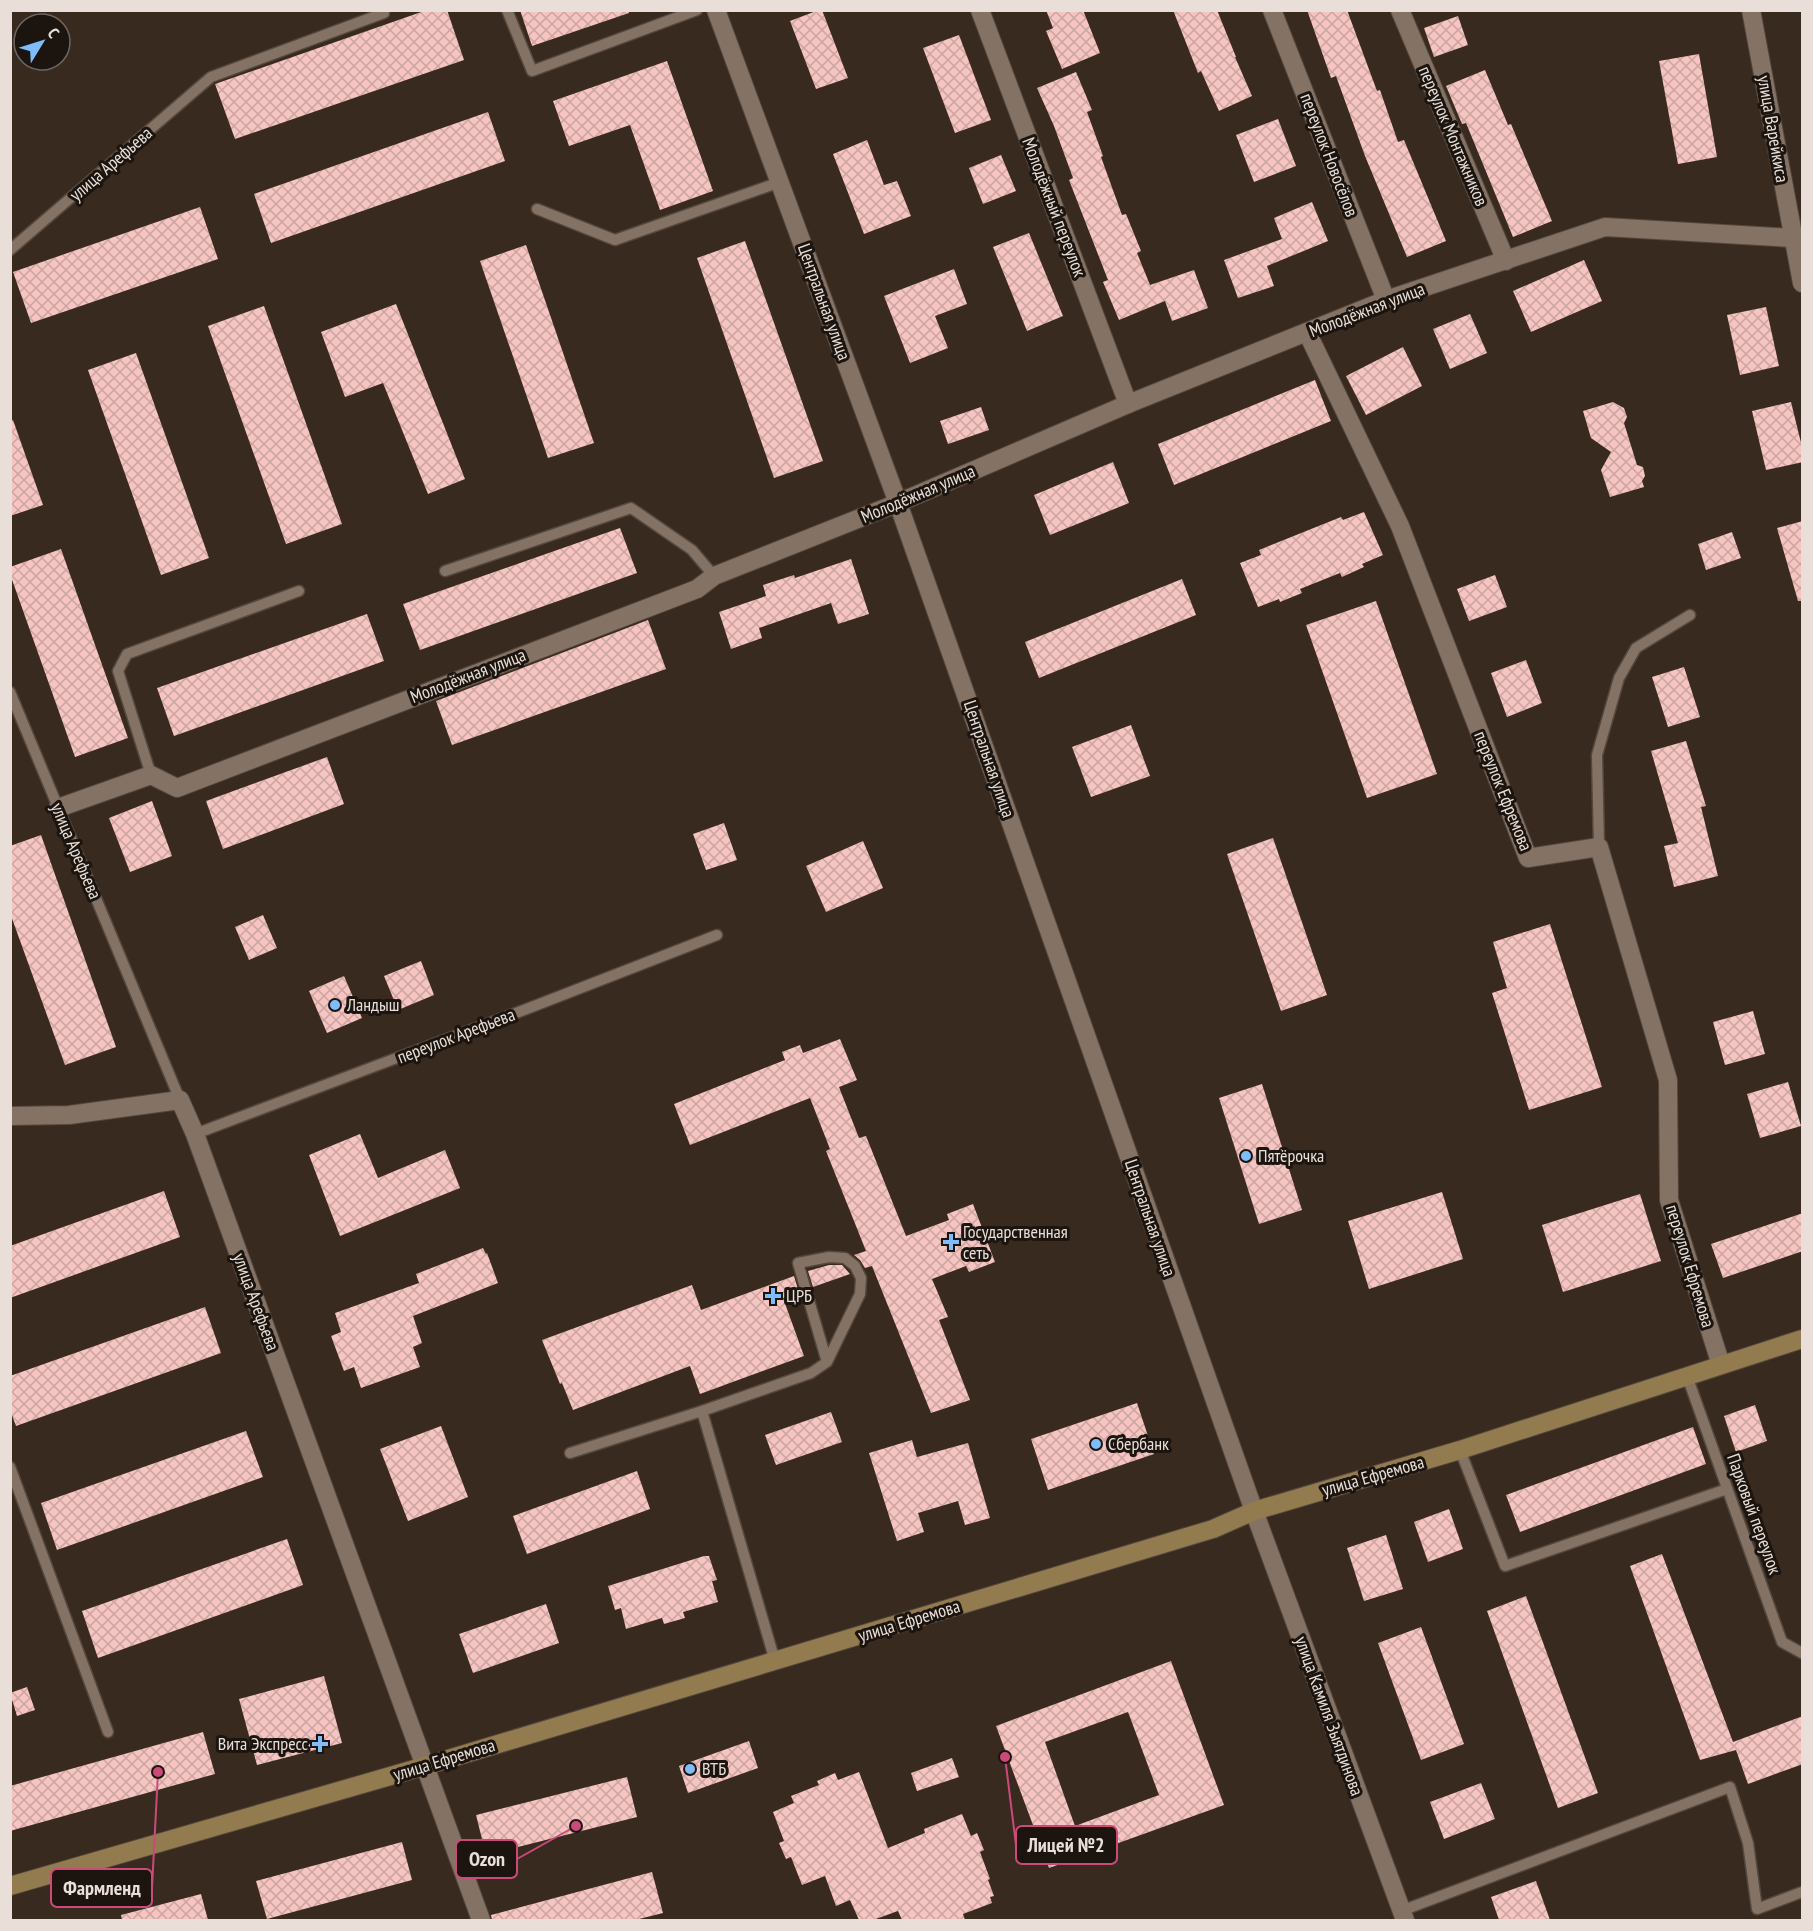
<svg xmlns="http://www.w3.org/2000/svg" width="1813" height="1931" font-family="'PT Sans Narrow',sans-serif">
<defs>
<pattern id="building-cross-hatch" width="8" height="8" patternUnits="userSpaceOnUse" patternTransform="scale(1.5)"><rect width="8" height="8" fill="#f6c4c1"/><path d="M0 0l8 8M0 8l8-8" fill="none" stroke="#caa4a1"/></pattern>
</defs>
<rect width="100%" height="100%" fill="#392a1f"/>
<g fill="url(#building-cross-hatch)" fill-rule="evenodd">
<path d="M 427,10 L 447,10 L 464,60 L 235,139 L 215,84 Z"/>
<path d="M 520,10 L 628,10 L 629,13 L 532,46 Z"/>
<path d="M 819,10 L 822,10 L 848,78 L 816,89 L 790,21 Z"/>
<path d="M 1046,10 L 1083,10 L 1100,53 L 1062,69 L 1046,31 L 1053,28 Z"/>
<path d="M 1173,10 L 1217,10 L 1236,57 L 1235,57 L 1252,96 L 1219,111 L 1201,71 L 1198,73 Z"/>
<path d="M 1307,10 L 1347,10 L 1377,91 L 1380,90 L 1398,142 L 1404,140 L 1446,241 L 1407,257 L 1365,156 L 1336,76 L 1331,78 Z"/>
<path d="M 1458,16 L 1468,45 L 1434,57 L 1424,28 Z"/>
<path d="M 959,35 L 991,120 L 955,133 L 923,48 Z"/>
<path d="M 1699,54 L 1717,157 L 1678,164 L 1659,61 Z"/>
<path d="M 667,61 L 713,191 L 660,210 L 630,125 L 569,146 L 553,101 Z"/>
<path d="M 1485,70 L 1508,125 L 1511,124 L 1552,221 L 1513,237 L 1466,123 L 1462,124 L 1446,86 Z"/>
<path d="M 1076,72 L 1092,110 L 1087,112 L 1103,156 L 1101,157 L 1122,215 L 1126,214 L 1141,251 L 1137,253 L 1150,285 L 1194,270 L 1208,308 L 1172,321 L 1165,301 L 1119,320 L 1103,282 L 1108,280 L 1069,180 L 1073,178 L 1054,126 L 1037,88 Z"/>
<path d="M 488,112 L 505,161 L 271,243 L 254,194 Z"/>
<path d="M 1278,119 L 1296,166 L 1254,182 L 1236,135 Z"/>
<path d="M 867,140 L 884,185 L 897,181 L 911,216 L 864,234 L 833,154 Z"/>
<path d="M 1001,155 L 1016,191 L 983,204 L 969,168 Z"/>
<path d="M 1312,202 L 1328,241 L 1267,266 L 1274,286 L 1238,298 L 1224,260 L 1282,239 L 1274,218 Z"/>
<path d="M 200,207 L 218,259 L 31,323 L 13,272 Z"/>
<path d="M 1029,233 L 1063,316 L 1027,331 L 993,247 Z"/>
<path d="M 745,241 L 823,461 L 774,478 L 697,258 Z"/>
<path d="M 526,245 L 594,443 L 548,458 L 480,261 Z"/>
<path d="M 1584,260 L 1602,301 L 1531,332 L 1513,291 Z"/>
<path d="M 954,269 L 967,304 L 935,316 L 948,348 L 910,363 L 884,296 Z"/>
<path d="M 396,304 L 465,479 L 428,494 L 383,383 L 345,397 L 321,332 Z"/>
<path d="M 264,306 L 342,524 L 286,544 L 208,326 Z"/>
<path d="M 1766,307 L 1779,366 L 1740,375 L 1727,315 Z"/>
<path d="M 1470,314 L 1487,353 L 1450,369 L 1433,329 Z"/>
<path d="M 1403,347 L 1422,386 L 1366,415 L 1346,376 Z"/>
<path d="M 136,353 L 209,558 L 161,575 L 88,370 Z"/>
<path d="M 1315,380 L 1331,421 L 1174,485 L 1158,444 Z"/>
<path d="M 1613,402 L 1624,408 L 1627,417 L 1624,423 L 1637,465 L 1643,467 L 1645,476 L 1642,481 L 1644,487 L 1610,497 L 1601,470 L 1611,452 L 1591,438 L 1583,411 Z"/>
<path d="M 1791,402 L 1803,451 L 1803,462 L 1766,470 L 1752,411 Z"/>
<path d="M 981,407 L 989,430 L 948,444 L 940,421 Z"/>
<path d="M 13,420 L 43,505 L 10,516 L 10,421 Z"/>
<path d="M 1113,462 L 1129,503 L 1050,535 L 1034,495 Z"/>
<path d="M 1364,512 L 1383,555 L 1362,564 L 1364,567 L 1342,577 L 1340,573 L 1300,589 L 1302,593 L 1280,602 L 1279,599 L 1258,607 L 1240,563 L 1261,555 L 1259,550 L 1341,517 L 1343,520 Z"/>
<path d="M 1803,521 L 1803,601 L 1798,601 L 1777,528 Z"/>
<path d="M 620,528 L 637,573 L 420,650 L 403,604 Z"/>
<path d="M 1732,532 L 1741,558 L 1706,570 L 1698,544 Z"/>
<path d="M 61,549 L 128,738 L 75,757 L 10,574 L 10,567 Z"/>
<path d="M 851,559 L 869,614 L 838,624 L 831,603 L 759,628 L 762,638 L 731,649 L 719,612 L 766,596 L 763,585 L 794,575 L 795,578 Z"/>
<path d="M 1495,575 L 1507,607 L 1469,621 L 1457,589 Z"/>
<path d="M 1182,579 L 1196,615 L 1039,678 L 1025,642 Z"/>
<path d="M 1376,601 L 1437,774 L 1367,798 L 1306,625 Z"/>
<path d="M 367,614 L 384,661 L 174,736 L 157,688 Z"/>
<path d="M 648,620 L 666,669 L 452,745 L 436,701 Z"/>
<path d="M 1526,660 L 1542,703 L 1507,717 L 1491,673 Z"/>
<path d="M 1684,667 L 1700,717 L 1668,727 L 1652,677 Z"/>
<path d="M 1131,725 L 1150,776 L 1091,797 L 1072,747 Z"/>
<path d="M 1686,741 L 1706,806 L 1701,807 L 1718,876 L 1674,887 L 1664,846 L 1678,843 L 1651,751 Z"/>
<path d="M 327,757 L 344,804 L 223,849 L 206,801 Z"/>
<path d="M 152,801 L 172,856 L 130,872 L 109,818 Z"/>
<path d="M 724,823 L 737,860 L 706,870 L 693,834 Z"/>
<path d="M 41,835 L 116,1047 L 65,1065 L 10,913 L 10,846 Z"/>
<path d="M 1273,838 L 1327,995 L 1281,1011 L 1227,854 Z"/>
<path d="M 863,841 L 883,888 L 826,912 L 806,866 Z"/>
<path d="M 263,915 L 277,948 L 249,960 L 235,927 Z"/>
<path d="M 1550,924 L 1602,1087 L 1529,1110 L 1492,993 L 1507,988 L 1493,942 Z"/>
<path d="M 421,961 L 434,995 L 398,1010 L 384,976 Z"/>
<path d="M 344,976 L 362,1018 L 327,1033 L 309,991 Z"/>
<path d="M 1753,1011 L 1765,1054 L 1725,1065 L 1713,1022 Z"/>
<path d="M 840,1039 L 857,1080 L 839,1087 L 859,1138 L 866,1136 L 906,1236 L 949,1220 L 947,1214 L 973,1204 L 995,1262 L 969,1272 L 966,1266 L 932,1279 L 948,1317 L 939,1320 L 970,1400 L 931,1413 L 872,1266 L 865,1268 L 860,1260 L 854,1255 L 866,1251 L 826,1151 L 830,1149 L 810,1098 L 690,1145 L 674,1104 L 785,1060 L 782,1052 L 800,1045 L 803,1053 Z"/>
<path d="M 1788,1082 L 1801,1126 L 1760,1138 L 1747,1094 Z"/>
<path d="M 1262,1084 L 1302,1210 L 1259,1224 L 1219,1098 Z"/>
<path d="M 360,1134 L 378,1178 L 445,1150 L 460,1188 L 340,1236 L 309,1155 Z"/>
<path d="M 164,1191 L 180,1237 L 10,1298 L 10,1246 Z"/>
<path d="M 1442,1192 L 1463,1259 L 1369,1289 L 1348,1221 Z"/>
<path d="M 1640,1194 L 1661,1261 L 1563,1292 L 1542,1225 Z"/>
<path d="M 1803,1213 L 1803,1251 L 1723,1278 L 1711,1244 Z"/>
<path d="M 483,1248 L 486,1254 L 487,1253 L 498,1283 L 413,1316 L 422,1343 L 413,1347 L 420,1367 L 361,1388 L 354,1367 L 344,1371 L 331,1336 L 341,1332 L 335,1313 L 419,1283 L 416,1274 Z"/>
<path d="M 829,1265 L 842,1265 L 850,1274 L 813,1287 L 808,1271 Z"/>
<path d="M 794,1276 L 799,1293 L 783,1298 L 804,1356 L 700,1394 L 690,1366 L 573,1410 L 562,1383 L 560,1384 L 542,1340 L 692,1285 L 701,1310 Z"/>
<path d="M 205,1307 L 221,1353 L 16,1426 L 10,1410 L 10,1376 Z"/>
<path d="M 1137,1403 L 1154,1454 L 1048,1490 L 1031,1439 Z"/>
<path d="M 1755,1405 L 1767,1441 L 1736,1452 L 1724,1416 Z"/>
<path d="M 831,1412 L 842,1442 L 776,1465 L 765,1435 Z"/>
<path d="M 441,1426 L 468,1497 L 408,1521 L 380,1449 Z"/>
<path d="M 1693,1427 L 1706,1464 L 1520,1532 L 1506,1495 Z"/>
<path d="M 246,1431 L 263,1477 L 57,1550 L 41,1503 Z"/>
<path d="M 912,1440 L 917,1457 L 968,1443 L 990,1518 L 965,1525 L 958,1501 L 918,1513 L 924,1532 L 897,1541 L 869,1453 Z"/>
<path d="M 637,1471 L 650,1509 L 527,1554 L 513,1516 Z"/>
<path d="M 1449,1509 L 1463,1549 L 1428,1562 L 1414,1522 Z"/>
<path d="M 1386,1535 L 1403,1589 L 1364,1601 L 1347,1548 Z"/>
<path d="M 287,1539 L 303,1585 L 98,1658 L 82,1611 Z"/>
<path d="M 1662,1554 L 1733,1742 L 1803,1716 L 1803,1764 L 1748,1784 L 1736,1750 L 1700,1760 L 1630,1566 Z"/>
<path d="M 704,1556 L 709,1556 L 717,1580 L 712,1581 L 718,1602 L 683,1612 L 685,1618 L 664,1624 L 662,1618 L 626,1629 L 621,1608 L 615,1610 L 608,1586 Z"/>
<path d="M 1526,1596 L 1598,1793 L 1558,1808 L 1487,1611 Z"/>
<path d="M 546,1604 L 559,1643 L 473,1673 L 459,1634 Z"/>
<path d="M 1421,1627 L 1464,1744 L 1421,1760 L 1378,1643 Z"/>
<path d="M 1171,1661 L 1224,1805 L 1049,1868 L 996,1726 ZM 1128,1712 L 1159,1795 L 1075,1826 L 1045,1742 Z"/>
<path d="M 324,1676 L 342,1743 L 257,1765 L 239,1699 Z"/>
<path d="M 27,1687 L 35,1710 L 17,1716 L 10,1693 Z"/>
<path d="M 203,1732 L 215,1774 L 10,1831 L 10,1786 Z"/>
<path d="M 749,1741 L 758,1768 L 688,1793 L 679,1766 Z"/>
<path d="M 952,1758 L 959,1777 L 917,1791 L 911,1773 Z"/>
<path d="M 859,1772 L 888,1848 L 925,1833 L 924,1829 L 962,1814 L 971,1836 L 977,1833 L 984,1850 L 980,1852 L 990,1879 L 988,1880 L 994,1896 L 990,1897 L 992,1903 L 963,1914 L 965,1920 L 902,1920 L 898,1911 L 873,1920 L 859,1920 L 850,1900 L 836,1906 L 825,1876 L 802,1885 L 791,1857 L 786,1859 L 779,1843 L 784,1841 L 773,1812 L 794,1803 L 791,1796 L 819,1785 L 817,1781 L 835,1773 L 838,1780 Z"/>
<path d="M 627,1777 L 637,1817 L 486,1855 L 476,1815 Z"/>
<path d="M 1481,1783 L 1495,1819 L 1444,1839 L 1430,1802 Z"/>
<path d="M 402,1842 L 412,1880 L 267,1919 L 256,1881 Z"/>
<path d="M 652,1872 L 663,1913 L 635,1920 L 492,1920 L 491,1915 Z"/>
<path d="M 1536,1881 L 1550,1920 L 1499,1920 L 1491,1897 Z"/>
<path d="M 201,1894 L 208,1920 L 122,1920 L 121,1915 Z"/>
</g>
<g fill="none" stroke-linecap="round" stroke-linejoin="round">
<defs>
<g id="lane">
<path d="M 507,10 L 532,71 L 697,10"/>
<path d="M 537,209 L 615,240 L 780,182"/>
<path d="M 10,250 L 211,77 L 384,13 L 384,10"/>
<path d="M 445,571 L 631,508 L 692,550 L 714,576"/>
<path d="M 10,692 L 180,1100"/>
<path d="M 151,775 L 118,671 L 127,654 L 299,591"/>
<path d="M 1599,847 L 1597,755 L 1619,678 L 1636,648 L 1690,615"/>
<path d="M 195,1134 L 524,1010 L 717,935"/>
<path d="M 1687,1376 L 1782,1642 L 1802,1653"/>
<path d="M 1460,1450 L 1505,1566 L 1727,1489"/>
<path d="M 570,1453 L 702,1411"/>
<path d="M 10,1467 L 108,1732"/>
<path d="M 775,1661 L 702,1411 L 811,1373 L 827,1362 L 860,1294 L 861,1278 L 855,1266 L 845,1258 L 829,1257 L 798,1263 L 827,1362"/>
<path d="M 1401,1911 L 1730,1787 L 1748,1843 L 1757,1909 L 1802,1892"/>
</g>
<g id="street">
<path d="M 716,10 L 898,503 L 1254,1511 L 1405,1920"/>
<path d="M 980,10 L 1128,404"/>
<path d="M 1272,10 L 1386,300"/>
<path d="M 1400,10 L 1506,261"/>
<path d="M 1751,10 L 1802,283"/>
<path d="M 1307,332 L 1400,526 L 1528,858 L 1599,847 L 1668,1080 L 1669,1200 L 1721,1365"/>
<path d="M 58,808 L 151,775 L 177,788 L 697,589 L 714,576 L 898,503 L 1128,404 L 1386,300 L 1605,227 L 1793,238"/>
<path d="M 10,1116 L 69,1115 L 180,1100 L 195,1134 L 481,1920"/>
</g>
<path id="secondary" d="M 10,1886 L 425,1766 L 1213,1529 L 1254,1511 L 1460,1450 L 1802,1339"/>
</defs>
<use href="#lane" stroke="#54473e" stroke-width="13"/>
<use href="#street" stroke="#54473e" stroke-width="20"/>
<use href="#secondary" stroke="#54473e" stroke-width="20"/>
<use href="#lane" stroke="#847265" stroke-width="10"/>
<use href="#street" stroke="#847265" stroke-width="18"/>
<use href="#secondary" stroke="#927b4e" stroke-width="18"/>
</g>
<g fill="#7ebdf9" stroke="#1b140f" stroke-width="2">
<circle cx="335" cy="1005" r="6"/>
<circle cx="1246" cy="1156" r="6"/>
<path d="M948 1233h6v6h6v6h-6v6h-6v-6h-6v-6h6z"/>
<path d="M770 1287h6v6h6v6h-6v6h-6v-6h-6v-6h6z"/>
<circle cx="1096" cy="1444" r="6"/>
<path d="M317 1735h6v6h6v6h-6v6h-6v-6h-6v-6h6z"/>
<circle cx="690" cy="1769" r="6"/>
</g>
<g text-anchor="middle" stroke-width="6" stroke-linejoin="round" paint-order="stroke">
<g font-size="18" fill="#e9dfd8" stroke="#1b140f">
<text transform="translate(1773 129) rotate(80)" y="6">улица Варейкиса</text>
<text transform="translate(1453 136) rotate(67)" y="6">переулок Монтажников</text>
<text transform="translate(1329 155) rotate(69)" y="6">переулок Новосёлов</text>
<text transform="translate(111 164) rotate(-41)" y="6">улица Арефьева</text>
<text transform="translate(1054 207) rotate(69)" y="6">Молодёжный переулок</text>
<text transform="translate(824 302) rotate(70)" y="6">Центральная улица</text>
<text transform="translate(1367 310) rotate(-21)" y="6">Молодёжная улица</text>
<text transform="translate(918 494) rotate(-23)" y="6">Молодёжная улица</text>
<text transform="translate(468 676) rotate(-21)" y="6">Молодёжная улица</text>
<text transform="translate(989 759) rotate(71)" y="6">Центральная улица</text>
<text transform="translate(1503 791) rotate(68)" y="6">переулок Ефремова</text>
<text transform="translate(76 851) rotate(67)" y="6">улица Арефьева</text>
<text transform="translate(456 1036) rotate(-21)" y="6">переулок Арефьева</text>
<text transform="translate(1150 1218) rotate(71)" y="6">Центральная улица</text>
<text transform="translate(1690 1266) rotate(73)" y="6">переулок Ефремова</text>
<text transform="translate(256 1302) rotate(70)" y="6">улица Арефьева</text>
<text transform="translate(1373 1476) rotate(-16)" y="6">улица Ефремова</text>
<text transform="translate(1754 1514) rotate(70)" y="6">Парковый переулок</text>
<text transform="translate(909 1621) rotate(-17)" y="6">улица Ефремова</text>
<text transform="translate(1329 1716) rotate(70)" y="6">улица Камиля Зыятдинова</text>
<text transform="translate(444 1760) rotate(-17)" y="6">улица Ефремова</text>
</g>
<g font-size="18" fill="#e9dfd8" stroke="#1b140f" text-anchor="start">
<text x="347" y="1011">Ландыш</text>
<text x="1258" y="1162">Пятёрочка</text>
<text x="963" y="1238">Государственная<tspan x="963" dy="21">сеть</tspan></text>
<text x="786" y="1302">ЦРБ</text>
<text x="1108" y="1450">Сбербанк</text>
<text x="308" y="1750" text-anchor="end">Вита Экспресс</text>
<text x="702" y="1775">ВТБ</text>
</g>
</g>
<path fill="none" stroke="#cc4a7a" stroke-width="2" d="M1005 1757L1016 1845M576 1826L517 1859M158 1772L152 1888"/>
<g fill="#cc4a7a" stroke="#1b140f" stroke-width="2">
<circle cx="1005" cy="1757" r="6"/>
<circle cx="576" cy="1826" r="6"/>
<circle cx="158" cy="1772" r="6"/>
</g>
<g fill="#1b140f" stroke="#cc4a7a" stroke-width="2">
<rect x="1016" y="1826" width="101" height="38" rx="6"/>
<rect x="456" y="1840" width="61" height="38" rx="6"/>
<rect x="51" y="1869" width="101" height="38" rx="6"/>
</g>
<g font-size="20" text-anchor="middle" font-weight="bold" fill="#e9dfd8">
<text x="1066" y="1852">Лицей №2</text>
<text x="487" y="1866">Ozon</text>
<text x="102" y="1895">Фармленд</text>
</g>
<rect width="1813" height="1931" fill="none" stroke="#e9dfd8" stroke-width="24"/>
<g transform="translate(42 42) rotate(52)"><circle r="28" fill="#1b140f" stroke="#6d655f" stroke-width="1.5"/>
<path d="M0-4.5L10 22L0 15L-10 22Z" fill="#7ebdf9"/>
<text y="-9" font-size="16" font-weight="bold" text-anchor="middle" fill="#e9dfd8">С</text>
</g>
</svg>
